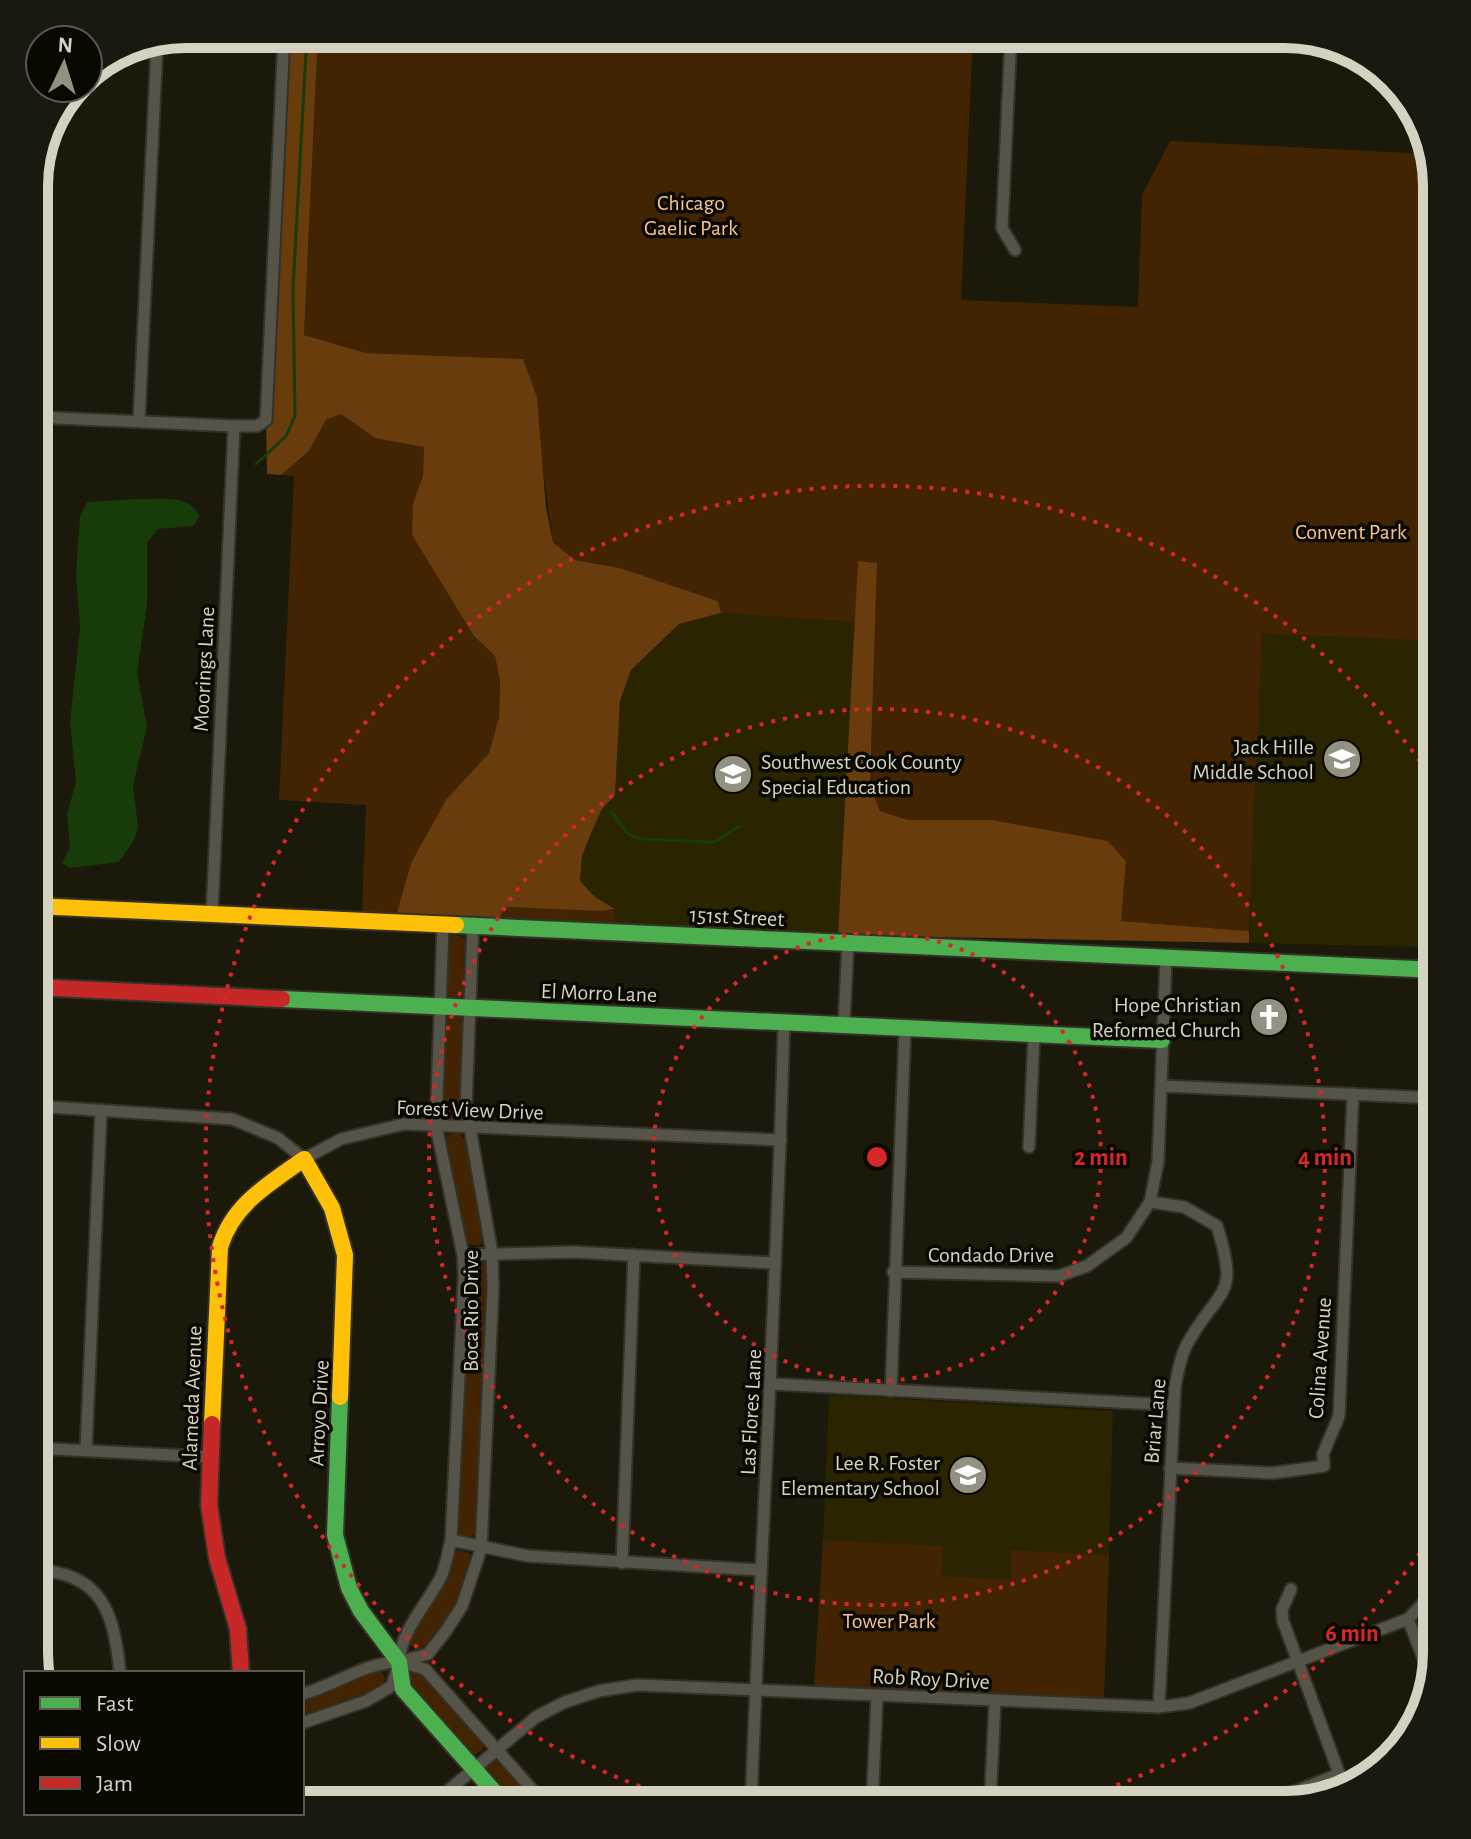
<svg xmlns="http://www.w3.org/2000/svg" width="1471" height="1839" font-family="'Alegreya Sans',sans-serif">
<rect width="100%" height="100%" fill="#1b190a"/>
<g fill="#2a2401">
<path d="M 721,613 L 857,622 L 838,935 L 614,928 L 614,908 L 595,897 L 580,881 L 582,856 L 592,831 L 602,809 L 615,794 L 620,702 L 631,670 L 679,624 Z"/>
<path d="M 1261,632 L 1432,641 L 1419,947 L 1249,943 Z"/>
<path d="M 829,1395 L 1113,1411 L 1109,1555 L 1012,1550 L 1010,1579 L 941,1576 L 942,1546 L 823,1540 Z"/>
</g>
<g fill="#422403">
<path d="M 318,34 L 973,34 L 961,300 L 1138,307 L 1142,195 L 1170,141 L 1428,154 L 1437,185 L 1437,529 L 1432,641 L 1262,633 L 1249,931 L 1120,921 L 1126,861 L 1108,841 L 992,820 L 908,820 L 880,811 L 870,785 L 877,563 L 858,561 L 857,622 L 721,613 L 718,601 L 620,568 L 575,560 L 553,541 L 540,448 L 537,397 L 523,359 L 366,353 L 304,335 Z"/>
<path d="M 341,414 L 375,438 L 409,441 L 424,447 L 423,475 L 413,504 L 413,535 L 474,636 L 495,655 L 500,681 L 499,717 L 489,753 L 469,775 L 411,863 L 396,916 L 362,914 L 366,805 L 279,800 L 294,476 L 281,475 L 309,451 L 326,420 Z"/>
<path d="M 531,906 L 602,911 L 615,909 L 614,928 L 498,921 L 504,907 Z"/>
<path d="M 451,934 L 464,937 L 467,947 L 465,991 L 455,1000 L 445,994 Z"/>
<path d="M 448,1013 L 460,1013 L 464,1023 L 461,1112 L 457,1121 L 447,1121 L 441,1116 L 444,1015 Z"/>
<path d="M 460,1133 L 466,1142 L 484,1237 L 479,1246 L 464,1243 L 444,1143 L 447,1135 Z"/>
<path d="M 481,1259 L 488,1267 L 489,1282 L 477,1532 L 469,1538 L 459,1535 L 457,1527 L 467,1263 Z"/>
<path d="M 823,1540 L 943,1546 L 942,1576 L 1010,1579 L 1011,1550 L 1109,1555 L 1104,1699 L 814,1686 Z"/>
<path d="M 459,1550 L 469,1553 C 479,1574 438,1639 419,1650 L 408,1643 L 409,1633 L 439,1589 L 452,1554 Z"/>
<path d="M 381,1669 L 385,1679 L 383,1685 L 347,1704 L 302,1718 L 302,1697 L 366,1671 Z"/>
<path d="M 413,1670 L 422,1671 L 483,1741 L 483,1750 L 472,1756 L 407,1688 L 408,1675 Z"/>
<path d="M 494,1759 L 502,1761 L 540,1805 L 512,1805 L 484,1772 L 484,1768 Z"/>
</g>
<g fill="#683c0c">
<path d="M 284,34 L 318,34 L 304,335 L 366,353 L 523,359 L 537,397 L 546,508 L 553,542 L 575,560 L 620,568 L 718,601 L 721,613 L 679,624 L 631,670 L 620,701 L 615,795 L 602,809 L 592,831 L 582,856 L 580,881 L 595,897 L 615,909 L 602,911 L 505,907 L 498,921 L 396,916 L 411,863 L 446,800 L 489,753 L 499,717 L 500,681 L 495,656 L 474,636 L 412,535 L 413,504 L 423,475 L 424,447 L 375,438 L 341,414 L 326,420 L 309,451 L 281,475 L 267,474 L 266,420 Z"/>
<path d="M 858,561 L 877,563 L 870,785 L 880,811 L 908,820 L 992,820 L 1108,841 L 1126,861 L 1121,921 L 1249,931 L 1249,943 L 838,935 Z"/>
</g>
<path fill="#173c0a" d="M 137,499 C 158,500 191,493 199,517 L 193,526 L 158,529 L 147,543 L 147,605 L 137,672 L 147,727 L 133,785 L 138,827 L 134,840 L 119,862 L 70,868 L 62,863 L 70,847 L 67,814 L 76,782 L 70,722 L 80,628 L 76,574 L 80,517 L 87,502 Z"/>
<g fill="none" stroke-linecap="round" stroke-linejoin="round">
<g stroke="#173c0a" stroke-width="3">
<path d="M 256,464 L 286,436 L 295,416 L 293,289 L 307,34"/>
<path d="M 611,811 L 627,833 L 640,839 L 715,842 L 739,826"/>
</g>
<defs>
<g id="street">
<path d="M 1011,34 L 1002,228 L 1015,250"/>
<path d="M 1433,261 L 1437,261"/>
<path d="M 34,417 L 234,426 L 257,426 L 266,420 L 284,34"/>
<path d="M 139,421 L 157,45"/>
<path d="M 212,914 L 234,426"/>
<path d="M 844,1023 L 848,943"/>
<path d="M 1162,1086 L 1437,1098"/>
<path d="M 34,1106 L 232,1119 L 278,1138 L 304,1159 L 341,1139 L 404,1124 L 781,1140"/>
<path d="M 1029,1147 L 1034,1035"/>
<path d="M 1150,1202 L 1184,1207 L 1217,1226 C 1239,1297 1222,1285 1190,1339 C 1181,1353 1178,1371 1175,1387 L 1159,1707"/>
<path d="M 463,1255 L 574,1252 L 775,1263"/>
<path d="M 893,1272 L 1059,1276 L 1087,1266 L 1126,1238 L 1150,1202 L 1158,1162 L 1166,958"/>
<path d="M 773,1384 L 1174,1405"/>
<path d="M 891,1391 L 905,1029"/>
<path d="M 34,1448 L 210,1457"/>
<path d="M 86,1450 L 101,1110"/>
<path d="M 1170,1468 L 1273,1473 L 1324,1466 L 1323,1454 L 1339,1416 L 1353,1094"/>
<path d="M 451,1540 L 528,1556 L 760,1570"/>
<path d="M 622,1563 L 634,1255"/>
<path d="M 34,1570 C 103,1572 114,1614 120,1673"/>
<path d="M 1291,1589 L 1282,1610 L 1283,1621 L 1344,1787"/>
<path d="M 1408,1619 L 1431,1678"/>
<path d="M 399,1662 L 428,1654 L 446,1631 L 462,1606 L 481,1549 L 493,1287 L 492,1253 L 466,1105 L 473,926"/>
<path d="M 399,1662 L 425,1669 L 546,1805"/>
<path d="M 302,1694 C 337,1685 362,1663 399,1662 C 401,1630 426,1606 441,1577 C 446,1566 448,1552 451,1540 L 464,1277 L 463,1255 L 436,1126 L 443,925"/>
<path d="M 302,1723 L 366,1701 L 392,1686 L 398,1665"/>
<path d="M 431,1805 L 536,1717 L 565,1702 L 599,1691 L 637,1685 L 1159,1707 L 1189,1703 L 1408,1619 L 1437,1589"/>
<path d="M 751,1805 C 761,1543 777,1282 784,1020"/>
<path d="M 872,1805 L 877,1696"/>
<path d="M 990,1805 L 995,1701"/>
<path d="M 1261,1805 L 1339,1774"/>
</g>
<g id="fast">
<path d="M 456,925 L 1437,970"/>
<path d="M 282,999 L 1162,1040"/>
<path d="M 340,1397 L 335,1535 L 349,1588 L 361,1611 L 399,1662 L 403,1689 L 506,1805"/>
</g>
<g id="slow">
<path d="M 34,906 L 456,925"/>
<path d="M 212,1424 L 220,1247 C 233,1204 269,1184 304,1159 L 332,1208 L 345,1255 L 340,1397"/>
</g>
<g id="jam">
<path d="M 34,987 L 282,999"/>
<path d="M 212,1424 L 209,1505 L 217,1558 L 238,1629 L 241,1673"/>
</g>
</defs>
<use href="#street" stroke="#343228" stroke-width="15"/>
<use href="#fast" stroke="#343228" stroke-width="20"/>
<use href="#slow" stroke="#343228" stroke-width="20"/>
<use href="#jam" stroke="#343228" stroke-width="20"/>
<use href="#street" stroke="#565449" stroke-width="11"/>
<use href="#fast" stroke="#4caf50" stroke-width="16"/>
<use href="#slow" stroke="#ffc107" stroke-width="16"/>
<use href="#jam" stroke="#c62828" stroke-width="16"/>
</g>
<g fill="none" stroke="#d62828" stroke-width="4" stroke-dasharray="4 8">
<circle cx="877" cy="1157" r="224"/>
<circle cx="877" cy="1157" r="448"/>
<path d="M1434 1533A672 672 0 0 1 1057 1805M697 1805A672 672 0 1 1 1434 781"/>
</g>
<defs>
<symbol id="school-disc" viewBox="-11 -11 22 22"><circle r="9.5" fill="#939181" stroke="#0a0901"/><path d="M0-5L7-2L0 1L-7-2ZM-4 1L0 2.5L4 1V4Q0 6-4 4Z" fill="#fff"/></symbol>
<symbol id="church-disc" viewBox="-11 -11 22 22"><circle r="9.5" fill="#939181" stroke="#0a0901"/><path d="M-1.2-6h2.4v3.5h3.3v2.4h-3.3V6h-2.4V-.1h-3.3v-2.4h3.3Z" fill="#fff"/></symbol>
</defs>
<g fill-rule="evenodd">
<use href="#school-disc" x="1320" y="737" width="44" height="44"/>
<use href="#school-disc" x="711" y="752" width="44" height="44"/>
<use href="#church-disc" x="1247" y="995" width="44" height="44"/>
<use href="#school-disc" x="946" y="1453" width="44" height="44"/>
</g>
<g text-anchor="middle" stroke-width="7" stroke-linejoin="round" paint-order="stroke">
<g font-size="22" fill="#f9c293" stroke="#0a0901">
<text x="691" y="210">Chicago<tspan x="691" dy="25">Gaelic Park</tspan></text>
<text x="1351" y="539">Convent Park</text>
<text x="889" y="1628">Tower Park</text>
</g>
<g font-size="22" fill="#d4d2c1" stroke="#0a0901">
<text transform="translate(203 669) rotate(-87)" y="8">Moorings Lane</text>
<text transform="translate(737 916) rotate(3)" y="8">151st Street</text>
<text transform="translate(599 992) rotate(2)" y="8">El Morro Lane</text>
<text transform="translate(470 1109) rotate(2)" y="8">Forest View Drive</text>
<text x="991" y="1262">Condado Drive</text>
<text transform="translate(470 1311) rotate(-90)" y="8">Boca Rio Drive</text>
<text transform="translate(1319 1358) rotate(-86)" y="8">Colina Avenue</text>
<text transform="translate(191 1398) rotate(-88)" y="8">Alameda Avenue</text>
<text transform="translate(750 1412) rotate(-87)" y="8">Las Flores Lane</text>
<text transform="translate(318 1413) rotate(-87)" y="8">Arroyo Drive</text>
<text transform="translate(1154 1421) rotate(-85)" y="8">Briar Lane</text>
<text transform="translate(931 1678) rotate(3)" y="8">Rob Roy Drive</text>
</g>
<g font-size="22" fill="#d4d2c1" stroke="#0a0901" text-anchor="end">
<text x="1314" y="754">Jack Hille<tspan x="1314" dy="25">Middle School</tspan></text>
<text x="761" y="769" text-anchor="start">Southwest Cook County<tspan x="761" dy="25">Special Education</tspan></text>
<text x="1241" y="1012">Hope Christian<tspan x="1241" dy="25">Reformed Church</tspan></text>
<text x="940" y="1470">Lee R. Foster<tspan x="940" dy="25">Elementary School</tspan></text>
</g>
</g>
<path d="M0 0H1471V1839H0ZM186 48H1285A138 138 0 0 1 1423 186V1653A138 138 0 0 1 1285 1791H186A138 138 0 0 1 48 1653V186A138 138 0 0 1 186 48Z" fill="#1a1910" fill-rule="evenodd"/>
<path fill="none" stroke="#d4d2c1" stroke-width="10" d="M186 48H1285A138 138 0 0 1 1423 186V1653A138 138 0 0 1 1285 1791H186A138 138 0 0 1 48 1653V186A138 138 0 0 1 186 48Z"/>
<circle cx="877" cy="1157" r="12" fill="#d62828" stroke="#0a0901" stroke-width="4"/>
<g font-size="24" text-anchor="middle" font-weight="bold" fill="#d62828" stroke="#0a0901" stroke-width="7" stroke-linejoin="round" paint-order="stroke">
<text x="1101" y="1165">2 min</text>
<text x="1325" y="1165">4 min</text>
<text x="1352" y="1641">6 min</text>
</g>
<rect x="24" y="1671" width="280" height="144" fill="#0a0901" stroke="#5b594e" stroke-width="2"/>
<rect x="40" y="1697" width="40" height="12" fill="#4caf50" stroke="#5b594e" stroke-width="2"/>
<text x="96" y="1711" font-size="24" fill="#d4d2c1">Fast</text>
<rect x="40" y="1737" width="40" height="12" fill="#ffc107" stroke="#5b594e" stroke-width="2"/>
<text x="96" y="1751" font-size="24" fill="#d4d2c1">Slow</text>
<rect x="40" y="1777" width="40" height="12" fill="#c62828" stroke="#5b594e" stroke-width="2"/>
<text x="96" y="1791" font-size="24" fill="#d4d2c1">Jam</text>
<g transform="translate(64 64) rotate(4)"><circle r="38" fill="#0a0901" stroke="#5b594e" stroke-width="2"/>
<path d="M0-6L14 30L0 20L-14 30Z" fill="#939181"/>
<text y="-12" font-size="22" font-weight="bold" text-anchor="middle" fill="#d4d2c1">N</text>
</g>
</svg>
